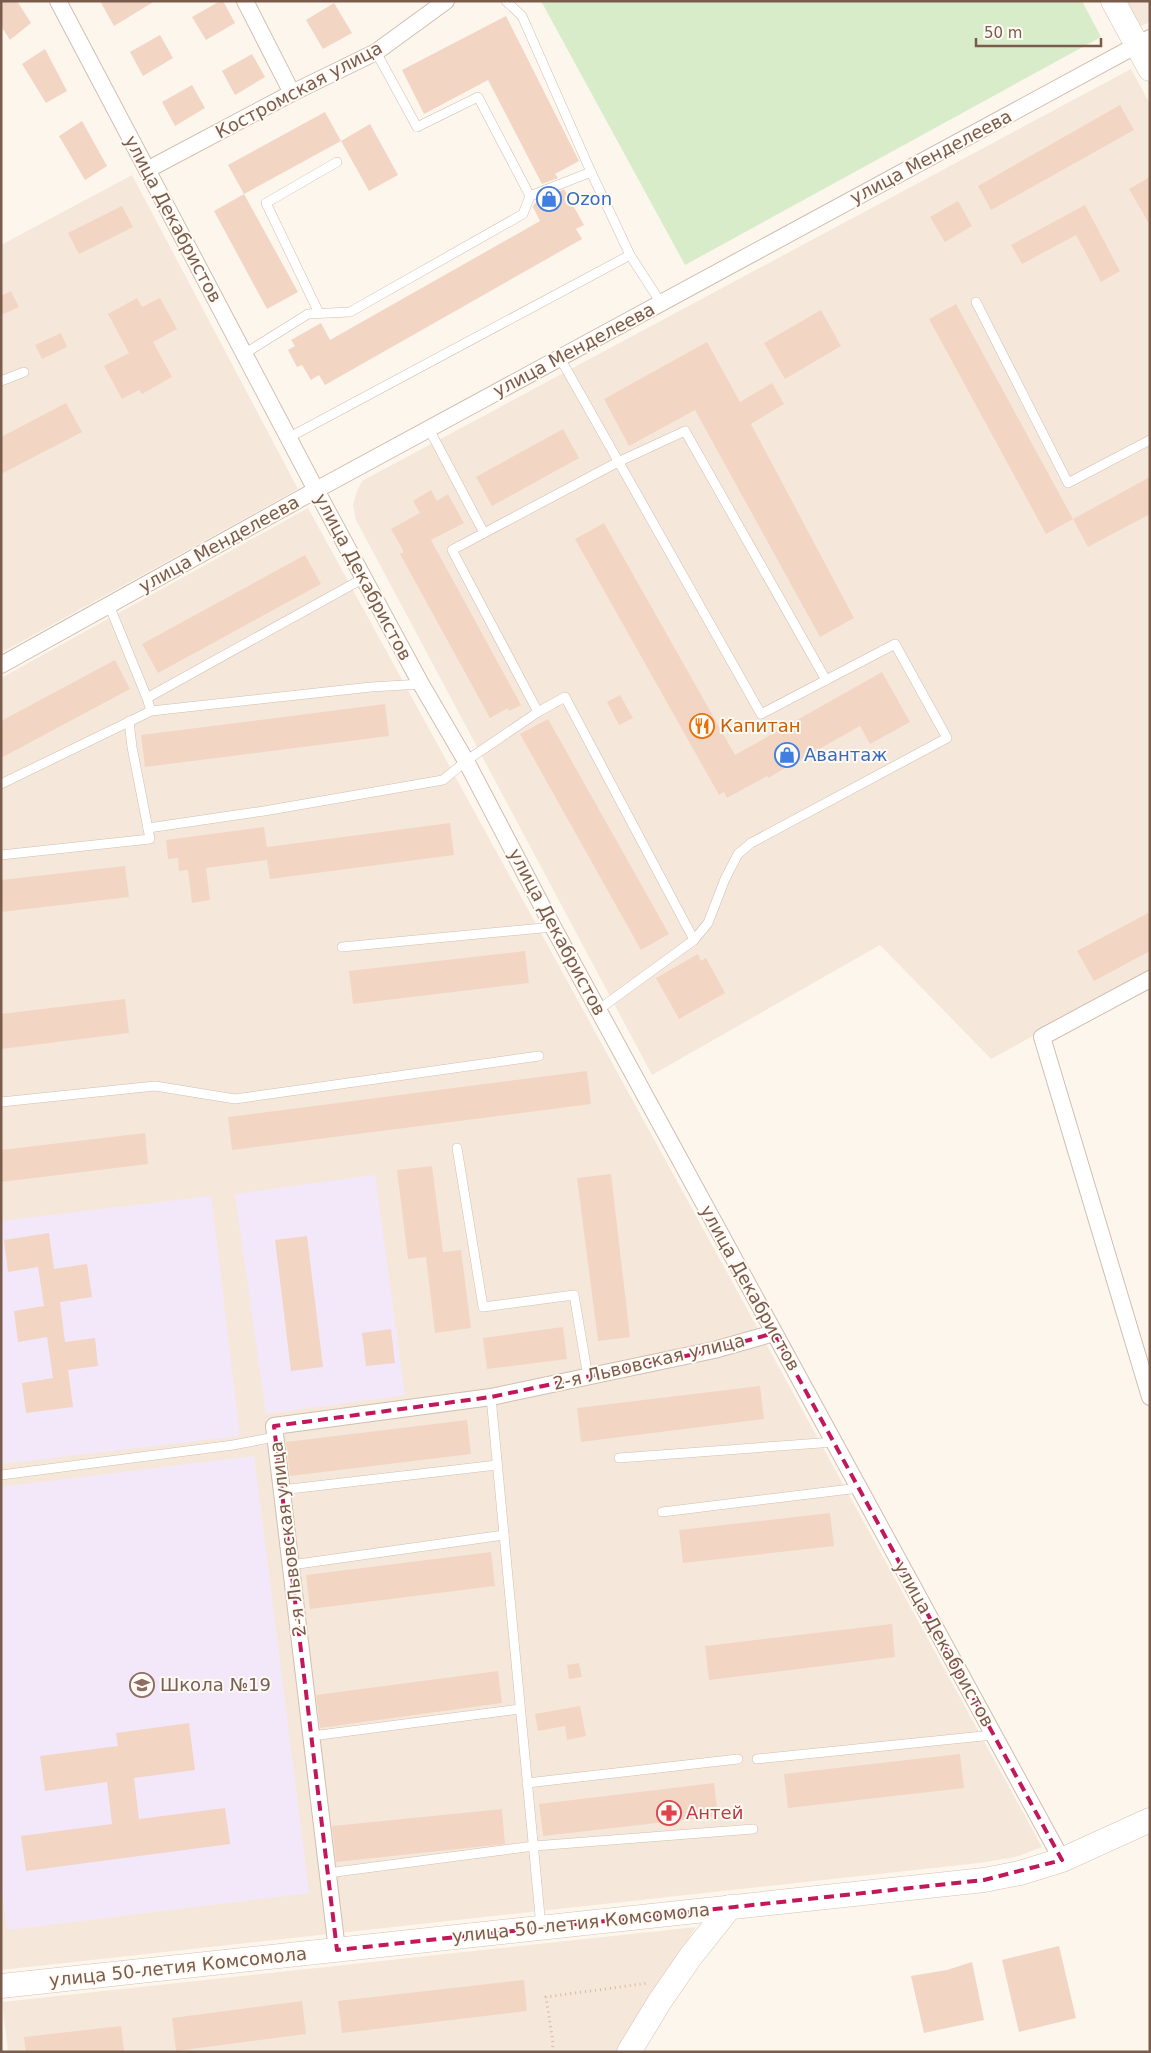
<svg xmlns="http://www.w3.org/2000/svg" width="1151" height="2053" font-family="'DejaVu Sans',sans-serif">
<rect width="100%" height="100%" fill="#fdf6ec"/>
<g fill="#f5e8da">
<path d="M 1123,1 L 1150,1 L 1150,22 L 1137,28 Z"/>
<path d="M 1131,69 L 1150,104 L 1150,972 L 991,1059 L 880,945 L 652,1075 L 356,520 L 353,505 L 357,491 L 362,481 Z"/>
<path d="M 132,175 L 298,489 L 1,653 L 1,245 Z"/>
<path d="M 308,508 L 1042,1847 L 1016,1857 L 979,1863 L 1,1970 L 1,678 Z"/>
<path d="M 696,1927 L 652,1995 L 618,2052 L 8,2052 L 2,2002 Z"/>
</g>
<g fill="#f3e8fa">
<path d="M 375,1175 L 405,1395 L 266,1414 L 235,1194 Z"/>
<path d="M 211,1196 L 240,1436 L 1,1464 L 1,1221 Z"/>
<path d="M 254,1456 L 309,1893 L 7,1930 L 1,1883 L 1,1487 Z"/>
</g>
<path fill="#d8ecc9" d="M 541,1 L 1082,1 L 1101,37 L 685,265 Z"/>
<g fill="#f3d5c3">
<path d="M 1,1 L 17,1 L 31,23 L 10,40 L 1,26 Z"/>
<path d="M 100,1 L 155,1 L 114,26 Z"/>
<path d="M 220,1 L 223,1 L 235,23 L 206,40 L 192,17 Z"/>
<path d="M 334,3 L 352,33 L 323,49 L 306,20 Z"/>
<path d="M 506,16 L 579,161 L 555,174 L 558,178 L 542,184 L 488,80 L 424,114 L 402,70 Z"/>
<path d="M 160,35 L 173,58 L 143,76 L 130,52 Z"/>
<path d="M 45,49 L 67,91 L 46,103 L 22,64 Z"/>
<path d="M 252,54 L 265,77 L 235,95 L 222,71 Z"/>
<path d="M 192,85 L 205,108 L 175,126 L 162,102 Z"/>
<path d="M 1120,105 L 1134,130 L 991,210 L 978,186 Z"/>
<path d="M 325,112 L 341,141 L 244,194 L 228,165 Z"/>
<path d="M 82,121 L 107,166 L 85,180 L 59,136 Z"/>
<path d="M 370,124 L 398,175 L 369,191 L 341,141 Z"/>
<path d="M 1150,177 L 1150,225 L 1129,189 Z"/>
<path d="M 564,189 L 584,225 L 576,229 L 582,239 L 325,385 L 319,375 L 311,380 L 302,365 L 297,367 L 288,350 L 295,346 L 291,340 L 321,323 L 330,340 L 540,221 L 533,207 L 534,204 Z"/>
<path d="M 244,194 L 298,292 L 267,309 L 214,211 Z"/>
<path d="M 958,201 L 972,226 L 945,242 L 930,217 Z"/>
<path d="M 1085,205 L 1120,271 L 1101,282 L 1076,235 L 1022,264 L 1011,245 Z"/>
<path d="M 122,206 L 133,227 L 79,254 L 68,233 Z"/>
<path d="M 11,291 L 19,307 L 1,315 L 1,296 Z"/>
<path d="M 137,298 L 142,307 L 160,298 L 177,329 L 153,342 L 172,377 L 142,394 L 139,390 L 122,399 L 104,366 L 129,353 L 108,314 Z"/>
<path d="M 956,304 L 1073,519 L 1046,534 L 929,319 Z"/>
<path d="M 821,310 L 841,346 L 785,379 L 764,343 Z"/>
<path d="M 61,333 L 67,347 L 42,359 L 35,345 Z"/>
<path d="M 707,342 L 740,402 L 772,383 L 784,404 L 751,424 L 854,618 L 820,637 L 695,410 L 629,446 L 604,399 Z"/>
<path d="M 66,403 L 82,432 L 1,474 L 1,437 Z"/>
<path d="M 563,429 L 579,458 L 492,506 L 476,477 Z"/>
<path d="M 1150,477 L 1150,514 L 1088,547 L 1073,519 Z"/>
<path d="M 431,490 L 437,501 L 448,494 L 464,523 L 431,540 L 521,705 L 509,711 L 508,708 L 490,718 L 400,554 L 404,552 L 391,529 L 420,513 L 413,501 Z"/>
<path d="M 604,523 L 735,755 L 882,672 L 910,722 L 870,744 L 860,726 L 768,778 L 767,776 L 727,798 L 724,792 L 719,795 L 575,539 Z"/>
<path d="M 305,555 L 321,584 L 158,673 L 142,644 Z"/>
<path d="M 115,660 L 130,689 L 1,758 L 1,721 Z"/>
<path d="M 620,695 L 633,718 L 619,725 L 607,702 Z"/>
<path d="M 385,704 L 389,736 L 145,767 L 141,735 Z"/>
<path d="M 548,719 L 669,934 L 641,950 L 520,734 Z"/>
<path d="M 450,823 L 454,855 L 270,879 L 267,860 L 206,868 L 210,900 L 192,903 L 188,870 L 179,871 L 178,858 L 168,859 L 166,840 L 264,827 L 267,847 Z"/>
<path d="M 125,866 L 129,897 L 1,912 L 1,880 Z"/>
<path d="M 1150,912 L 1150,951 L 1094,981 L 1077,951 Z"/>
<path d="M 525,951 L 529,983 L 353,1004 L 349,971 Z"/>
<path d="M 698,954 L 701,961 L 706,958 L 725,993 L 679,1019 L 656,978 Z"/>
<path d="M 125,999 L 129,1033 L 1,1049 L 1,1014 Z"/>
<path d="M 587,1071 L 591,1104 L 232,1150 L 228,1117 Z"/>
<path d="M 145,1133 L 148,1164 L 1,1182 L 1,1150 Z"/>
<path d="M 432,1166 L 443,1252 L 461,1250 L 471,1328 L 435,1333 L 426,1257 L 408,1259 L 397,1170 Z"/>
<path d="M 611,1174 L 630,1337 L 598,1341 L 577,1178 Z"/>
<path d="M 49,1233 L 54,1269 L 87,1264 L 92,1297 L 60,1302 L 65,1342 L 95,1338 L 98,1366 L 68,1370 L 73,1407 L 26,1413 L 22,1383 L 53,1378 L 47,1337 L 18,1342 L 14,1311 L 44,1306 L 38,1267 L 8,1272 L 4,1240 Z"/>
<path d="M 307,1236 L 323,1367 L 291,1371 L 275,1240 Z"/>
<path d="M 563,1327 L 567,1359 L 487,1369 L 483,1338 Z"/>
<path d="M 391,1329 L 395,1363 L 366,1366 L 362,1333 Z"/>
<path d="M 760,1386 L 764,1419 L 581,1442 L 577,1408 Z"/>
<path d="M 467,1420 L 471,1454 L 290,1476 L 286,1442 Z"/>
<path d="M 830,1513 L 834,1546 L 683,1563 L 679,1530 Z"/>
<path d="M 491,1552 L 495,1586 L 310,1609 L 306,1575 Z"/>
<path d="M 892,1624 L 895,1657 L 709,1680 L 705,1646 Z"/>
<path d="M 579,1663 L 582,1677 L 569,1679 L 567,1665 Z"/>
<path d="M 498,1671 L 502,1703 L 320,1728 L 316,1695 Z"/>
<path d="M 580,1706 L 586,1736 L 567,1740 L 565,1726 L 538,1731 L 535,1714 Z"/>
<path d="M 189,1723 L 195,1770 L 134,1778 L 139,1819 L 225,1808 L 230,1844 L 26,1871 L 21,1836 L 112,1824 L 107,1782 L 45,1791 L 40,1756 L 118,1746 L 116,1733 Z"/>
<path d="M 960,1754 L 964,1788 L 788,1808 L 784,1774 Z"/>
<path d="M 714,1783 L 718,1816 L 543,1836 L 539,1804 Z"/>
<path d="M 502,1809 L 505,1844 L 336,1862 L 332,1826 Z"/>
<path d="M 1059,1946 L 1076,2018 L 1019,2032 L 1002,1960 Z"/>
<path d="M 972,1962 L 984,2020 L 924,2033 L 911,1976 L 947,1970 Z"/>
<path d="M 524,1980 L 527,2011 L 342,2033 L 338,2001 Z"/>
<path d="M 302,2001 L 306,2034 L 176,2051 L 172,2018 Z"/>
<path d="M 121,2026 L 124,2052 L 26,2052 L 24,2037 Z"/>
</g>
<g fill="none" stroke-linecap="round" stroke-linejoin="round">
<defs>
<g id="lane">
<path d="M 506,1 L 522,16 L 591,172"/>
<path d="M 530,196 L 591,172 L 630,255"/>
<path d="M 976,302 L 1068,483 L 1150,440"/>
<path d="M 319,313 L 266,203 L 337,162"/>
<path d="M 244,354 L 308,314 L 350,312 L 523,214 L 530,196 L 478,97 L 417,127 L 376,52"/>
<path d="M 560,358 L 761,714 L 895,644 L 947,738 L 751,843 L 738,854 L 725,879 L 708,923 L 694,940 L 598,1010"/>
<path d="M 1,381 L 24,372"/>
<path d="M 429,429 L 484,533"/>
<path d="M 288,438 L 630,255 L 661,303"/>
<path d="M 109,605 L 147,698"/>
<path d="M 151,711 L 147,698 L 364,578"/>
<path d="M 538,712 L 565,697 L 694,940"/>
<path d="M 1,784 L 151,711 L 371,687 L 421,684"/>
<path d="M 148,828 L 264,811 L 443,780 L 466,761 L 538,712 L 452,550 L 618,462 L 685,431 L 826,680"/>
<path d="M 1,855 L 150,839 L 132,747 L 129,721"/>
<path d="M 342,947 L 553,927"/>
<path d="M 1,1102 L 155,1086 L 235,1099 L 539,1056"/>
<path d="M 457,1148 L 483,1307 L 574,1295 L 588,1377"/>
<path d="M 491,1397 L 541,1927"/>
<path d="M 619,1458 L 834,1442"/>
<path d="M 1,1475 L 233,1445 L 275,1437"/>
<path d="M 281,1490 L 497,1465"/>
<path d="M 662,1512 L 859,1488"/>
<path d="M 291,1565 L 504,1535"/>
<path d="M 312,1736 L 520,1709"/>
<path d="M 757,1759 L 993,1735"/>
<path d="M 527,1783 L 738,1759"/>
<path d="M 328,1873 L 534,1846 L 753,1829"/>
</g>
<g id="street">
<path d="M 58,1 L 316,490 L 421,684 L 466,761 L 553,927 L 1062,1860"/>
<path d="M 245,1 L 292,93"/>
<path d="M 147,170 L 292,93 L 376,52 L 446,1"/>
<path d="M 1,665 L 316,490 L 1150,38"/>
<path d="M 1150,979 L 1042,1037 L 1150,1397"/>
<path d="M 337,1950 L 274,1426 L 491,1397 L 714,1350 L 774,1333"/>
</g>
<g id="secondary">
<path d="M 1113,1 L 1150,69"/>
<path d="M 1,1986 L 984,1880 L 1020,1873 L 1062,1860 L 1150,1820"/>
<path d="M 629,2052 L 660,2001 L 691,1956 L 730,1907"/>
</g>
</defs>
<use href="#lane" stroke="#d1beb0" stroke-width="10"/>
<use href="#street" stroke="#d1beb0" stroke-width="18"/>
<use href="#secondary" stroke="#d6c0b0" stroke-width="25"/>
<path stroke="#d9b8a5" stroke-width="3" stroke-dasharray="1 4" stroke-linecap="butt" d="M 552,2052 L 553,2043 L 546,1997 L 649,1983"/>
<use href="#lane" stroke="#fff" stroke-width="9"/>
<use href="#street" stroke="#fff" stroke-width="16"/>
<use href="#secondary" stroke="#fff" stroke-width="24"/>
</g>
<path fill="none" stroke="#c2185b" stroke-width="4" stroke-dasharray="10 6" stroke-linejoin="round" d="M 774,1333 L 1062,1860 L 984,1880 L 337,1950 L 274,1426 L 491,1397 L 714,1350 Z"/>
<defs>
<symbol id="shop-ring" viewBox="-11 -11 22 22"><circle r="9.5" fill="#fffaf3" stroke="#3f7fe0" stroke-width="1.5"/><path d="M-5-2.5h2.3a2.7 3.5 0 0 1 5.4 0H5L5.5 6h-11ZM-1.5-2.5h3a1.5 2.3 0 0 0-3 0Z" fill="#3f7fe0"/></symbol>
<symbol id="restaurant-ring" viewBox="-11 -11 22 22"><circle r="9.5" fill="#fffaf3" stroke="#e8710a" stroke-width="1.5"/><path d="M-5-6h1v4h1v-4h1v4h1v-4h1v5L-1.5 .5V6h-2V.5L-5-1ZM5-6V6H3V1.5H1.5Q1.5-4 5-6Z" fill="#e8710a"/></symbol>
<symbol id="school-ring" viewBox="-11 -11 22 22"><circle r="9.5" fill="#fffaf3" stroke="#8d6e63" stroke-width="1.5"/><path d="M0-5L7-2L0 1L-7-2ZM-4 1L0 2.5L4 1V4Q0 6-4 4Z" fill="#8d6e63"/></symbol>
<symbol id="pharmacy-ring" viewBox="-11 -11 22 22"><circle r="9.5" fill="#fffaf3" stroke="#e0444e" stroke-width="1.5"/><path d="M-2-6h4v4h4v4h-4v4h-4v-4h-4v-4h4Z" fill="#e0444e"/></symbol>
</defs>
<g fill-rule="evenodd">
<use href="#shop-ring" x="535" y="185" width="28" height="28"/>
<use href="#restaurant-ring" x="688" y="712" width="28" height="28"/>
<use href="#shop-ring" x="773" y="741" width="28" height="28"/>
<use href="#school-ring" x="128" y="1671" width="28" height="28"/>
<use href="#pharmacy-ring" x="655" y="1799" width="28" height="28"/>
</g>
<g text-anchor="middle" stroke-width="4" stroke-linejoin="round" paint-order="stroke">
<g font-size="18" fill="#7a5c4d" stroke="#fffaf3">
<text transform="translate(299 90) rotate(-28)" y="6">Костромская улица</text>
<text transform="translate(931 157) rotate(-28)" y="6">улица Менделеева</text>
<text transform="translate(173 219) rotate(62)" y="6">улица Декабристов</text>
<text transform="translate(574 350) rotate(-28)" y="6">улица Менделеева</text>
<text transform="translate(219 544) rotate(-29)" y="6">улица Менделеева</text>
<text transform="translate(363 577) rotate(62)" y="6">улица Декабристов</text>
<text transform="translate(557 932) rotate(62)" y="6">улица Декабристов</text>
<text transform="translate(750 1288) rotate(61)" y="6">улица Декабристов</text>
<text transform="translate(649 1362) rotate(-13)" y="6">2-я Львовская улица</text>
<text transform="translate(288 1539) rotate(-97)" y="6">2-я Львовская улица</text>
<text transform="translate(944 1644) rotate(61)" y="6">улица Декабристов</text>
<text transform="translate(581 1923) rotate(-6)" y="6">улица 50-летия Комсомола</text>
<text transform="translate(178 1967) rotate(-6)" y="6">улица 50-летия Комсомола</text>
</g>
<g font-size="18" fill="#366cbe" stroke="#fffaf3" text-anchor="start">
<text x="566" y="205">Ozon</text>
<text x="804" y="761">Авантаж</text>
</g>
<g font-size="18" fill="#c56008" stroke="#fffaf3" text-anchor="start">
<text x="720" y="732">Капитан</text>
</g>
<g font-size="18" fill="#785e54" stroke="#fffaf3" text-anchor="start">
<text x="160" y="1691">Школа №19</text>
</g>
<g font-size="18" fill="#be3a42" stroke="#fffaf3" text-anchor="start">
<text x="686" y="1819">Антей</text>
</g>
</g>
<rect width="1151" height="2053" fill="none" stroke="#7a5c4d" stroke-width="5"/>
<path d="M976 38v8h125v-8" fill="none" stroke="#7a5c4d" stroke-width="2.5"/>
<text x="984" y="38" font-size="15" fill="#7a5c4d" stroke="#fffaf3" stroke-width="4" paint-order="stroke">50 m</text>
</svg>
